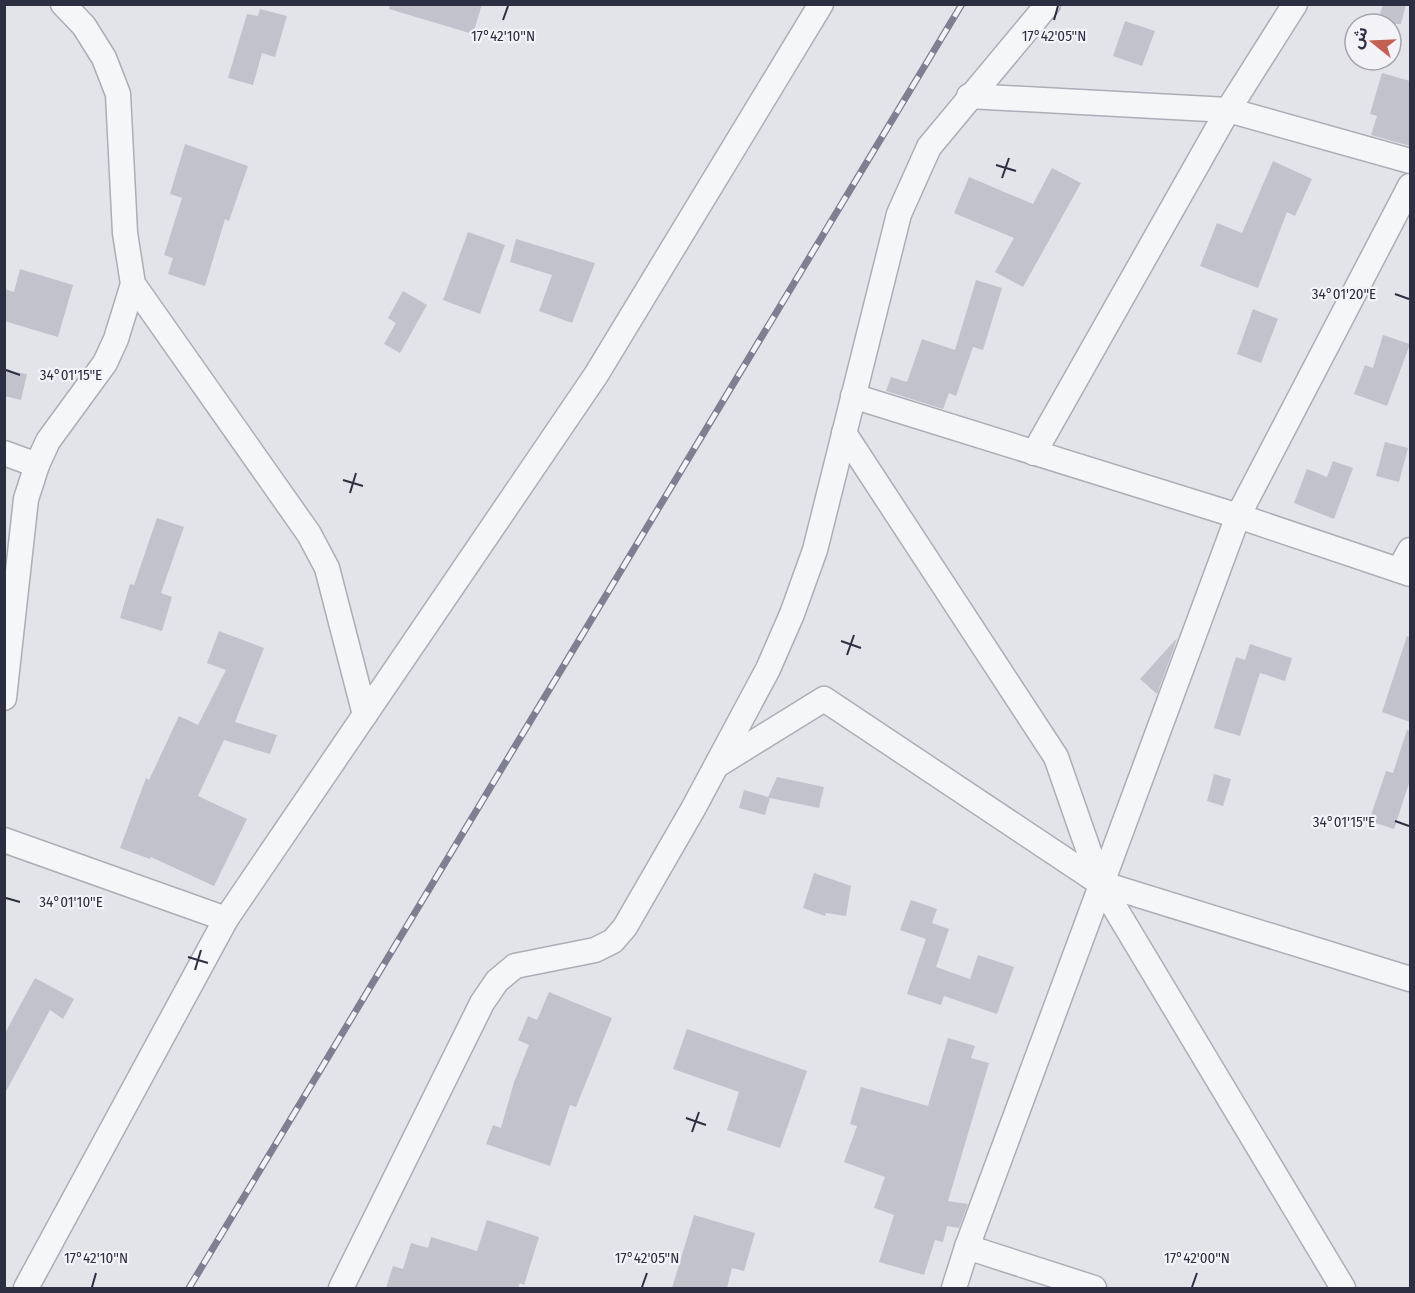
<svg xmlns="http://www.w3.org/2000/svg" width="1415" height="1293" font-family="'Fira Sans Condensed','Noto Sans Arabic',sans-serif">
<rect width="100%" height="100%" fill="#e3e4ea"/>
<g fill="#c1c2cc">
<path d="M 390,4 L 482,4 L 473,34 L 389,9 Z"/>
<path d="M 1383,4 L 1406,4 L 1401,24 L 1377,24 Z"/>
<path d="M 260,9 L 287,16 L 275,57 L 262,53 L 253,85 L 228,78 L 247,14 L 258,16 Z"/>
<path d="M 1125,21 L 1155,31 L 1142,66 L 1113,56 Z"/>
<path d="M 1382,73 L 1410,81 L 1410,146 L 1371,135 L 1377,116 L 1370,114 Z"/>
<path d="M 185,144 L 248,166 L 229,221 L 225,219 L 205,286 L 168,274 L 173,258 L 164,255 L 182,198 L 170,194 Z"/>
<path d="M 1273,161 L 1312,179 L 1295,216 L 1287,212 L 1258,288 L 1200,266 L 1217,223 L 1242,233 Z"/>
<path d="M 1052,168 L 1081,183 L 1023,287 L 995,272 L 1014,238 L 954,213 L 969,177 L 1033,204 Z"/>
<path d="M 468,232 L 505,245 L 480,314 L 443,300 Z"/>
<path d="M 516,239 L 595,263 L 572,323 L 539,311 L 552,275 L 510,262 Z"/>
<path d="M 20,269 L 73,285 L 58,337 L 4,321 L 4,289 L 14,292 Z"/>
<path d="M 976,280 L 1002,288 L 983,350 L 973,347 L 956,396 L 949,393 L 943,409 L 886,391 L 891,377 L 907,382 L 922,339 L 955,350 Z"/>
<path d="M 403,291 L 427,305 L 400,353 L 384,344 L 396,323 L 388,318 Z"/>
<path d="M 1253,309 L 1278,319 L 1261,363 L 1237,354 Z"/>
<path d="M 1383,335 L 1410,344 L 1387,406 L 1354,394 L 1365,365 L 1373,368 Z"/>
<path d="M 4,370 L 27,374 L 21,400 L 4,396 Z"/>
<path d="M 1385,442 L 1408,448 L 1399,482 L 1376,476 Z"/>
<path d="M 1333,461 L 1353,468 L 1334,519 L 1294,503 L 1307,469 L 1327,477 Z"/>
<path d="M 157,518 L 184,527 L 161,593 L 172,597 L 162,631 L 120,618 L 130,584 L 134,585 Z"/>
<path d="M 219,631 L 264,648 L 235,722 L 277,735 L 270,754 L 224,740 L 198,796 L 247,819 L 214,886 L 151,857 L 150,859 L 120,848 L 146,778 L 149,780 L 179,716 L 198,725 L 226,670 L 207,663 Z"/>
<path d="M 1407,636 L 1410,637 L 1410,722 L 1382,712 Z"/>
<path d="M 1177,638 L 1174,648 L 1157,694 L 1140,679 Z"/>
<path d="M 1250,644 L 1292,658 L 1285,681 L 1260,673 L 1240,736 L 1214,728 L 1236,657 L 1245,660 Z"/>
<path d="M 1407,730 L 1410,731 L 1410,780 L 1394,829 L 1369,821 L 1386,771 L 1393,773 Z"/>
<path d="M 1214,774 L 1231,779 L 1223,806 L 1207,801 Z"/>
<path d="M 777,777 L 824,787 L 819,808 L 770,798 L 765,815 L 739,808 L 744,790 L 768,797 Z"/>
<path d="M 814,873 L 851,886 L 846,916 L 826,913 L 825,916 L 803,908 Z"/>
<path d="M 911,900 L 937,909 L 932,923 L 949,929 L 936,967 L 970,979 L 978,955 L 1014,967 L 997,1014 L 944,996 L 941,1005 L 907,994 L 926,939 L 900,930 Z"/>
<path d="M 35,978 L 74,999 L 63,1019 L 50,1010 L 4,1095 L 4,1035 Z"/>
<path d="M 549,992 L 612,1018 L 576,1107 L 570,1105 L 550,1166 L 486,1144 L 493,1125 L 501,1128 L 514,1082 L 529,1045 L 518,1040 L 528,1016 L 537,1020 Z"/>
<path d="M 687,1029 L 807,1071 L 780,1148 L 727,1130 L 739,1092 L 673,1069 Z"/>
<path d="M 948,1038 L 975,1046 L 971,1058 L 989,1063 L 948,1201 L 968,1204 L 959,1228 L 947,1226 L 943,1242 L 935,1240 L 924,1275 L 879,1262 L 894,1215 L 874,1208 L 885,1177 L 844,1162 L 857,1126 L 850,1124 L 861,1087 L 928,1106 Z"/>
<path d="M 694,1215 L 755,1233 L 744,1271 L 732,1268 L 727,1288 L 672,1288 Z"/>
<path d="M 487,1220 L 539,1237 L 524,1285 L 520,1283 L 518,1288 L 386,1288 L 393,1266 L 403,1269 L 411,1243 L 428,1248 L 431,1237 L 477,1251 Z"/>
</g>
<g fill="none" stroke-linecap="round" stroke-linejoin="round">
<defs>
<g id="street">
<path d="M 63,4 L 84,26 L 104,58 L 118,94 L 125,233 L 133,284 L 309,534 L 327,568 L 365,715"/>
<path d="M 969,96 L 1228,110 L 1410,161"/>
<path d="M 853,396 L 1238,516 L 1410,574"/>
<path d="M 844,433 L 1056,757 L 1100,883 L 1343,1288"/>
<path d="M 4,453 L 37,465"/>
<path d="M 1034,453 L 1228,110 L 1295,4"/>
<path d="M 1399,570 L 1410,550"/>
<path d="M 4,698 L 26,499 L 37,465 L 48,441 L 105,363 L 116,339 L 133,284"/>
<path d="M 719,764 L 824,699 L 1100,883 L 1410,979"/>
<path d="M 4,840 L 226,919"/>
<path d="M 967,1247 L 1094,1288"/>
<path d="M 26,1288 L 226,919 L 596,375 L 821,4"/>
<path d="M 341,1288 L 482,1003 L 497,981 L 515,966 L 595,950 L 613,941 L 625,927 L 693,809 L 768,669 L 792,614 L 815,550 L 899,214 L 929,147 L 1048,4"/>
<path d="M 954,1288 L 967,1247 L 1238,516 L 1410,186"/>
</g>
</defs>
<use href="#street" stroke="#acadb7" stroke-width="27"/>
<use href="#street" stroke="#f5f6f8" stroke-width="24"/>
<defs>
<path id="rail" d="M 189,1288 L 962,4"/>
</defs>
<use href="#rail" stroke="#7e8092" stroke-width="7"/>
<use href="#rail" stroke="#f3f3f7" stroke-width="4.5" stroke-dasharray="14" stroke-linecap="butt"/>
</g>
<path fill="none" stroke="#2c2e41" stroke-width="2" d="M 503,20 L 508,6M 1054,20 L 1058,6M 996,165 L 1016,171M 1002,178 L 1009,158M 1395,294 L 1409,299M 6,370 L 20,375M 343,480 L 363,486M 350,493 L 356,473M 841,641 L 861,648M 847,655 L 854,635M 1395,821 L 1409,826M 6,898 L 20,902M 188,957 L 208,963M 195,970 L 201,950M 686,1118 L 706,1125M 692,1132 L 699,1112M 92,1287 L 96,1273M 642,1287 L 647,1273M 1192,1287 L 1197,1273"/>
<g font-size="15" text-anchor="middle" fill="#2c2e41" stroke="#f3f3f7" stroke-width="4.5" stroke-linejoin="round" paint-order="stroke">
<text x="503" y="41">17°42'10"N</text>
<text x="1054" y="41">17°42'05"N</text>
<text x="1344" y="299">34°01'20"E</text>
<text x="71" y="380">34°01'15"E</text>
<text x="1344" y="827">34°01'15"E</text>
<text x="71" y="907">34°01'10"E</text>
<text x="96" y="1263">17°42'10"N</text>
<text x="647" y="1263">17°42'05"N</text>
<text x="1197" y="1263">17°42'00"N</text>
</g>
<rect width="1415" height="1293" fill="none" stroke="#2c2e41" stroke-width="12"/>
<g transform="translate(1373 42) rotate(288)"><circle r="28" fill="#f3f3f7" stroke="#a3a4ae" stroke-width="1.5"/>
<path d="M0-4.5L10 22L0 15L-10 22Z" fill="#c36054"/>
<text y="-9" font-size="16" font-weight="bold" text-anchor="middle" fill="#2c2e41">ش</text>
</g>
</svg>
